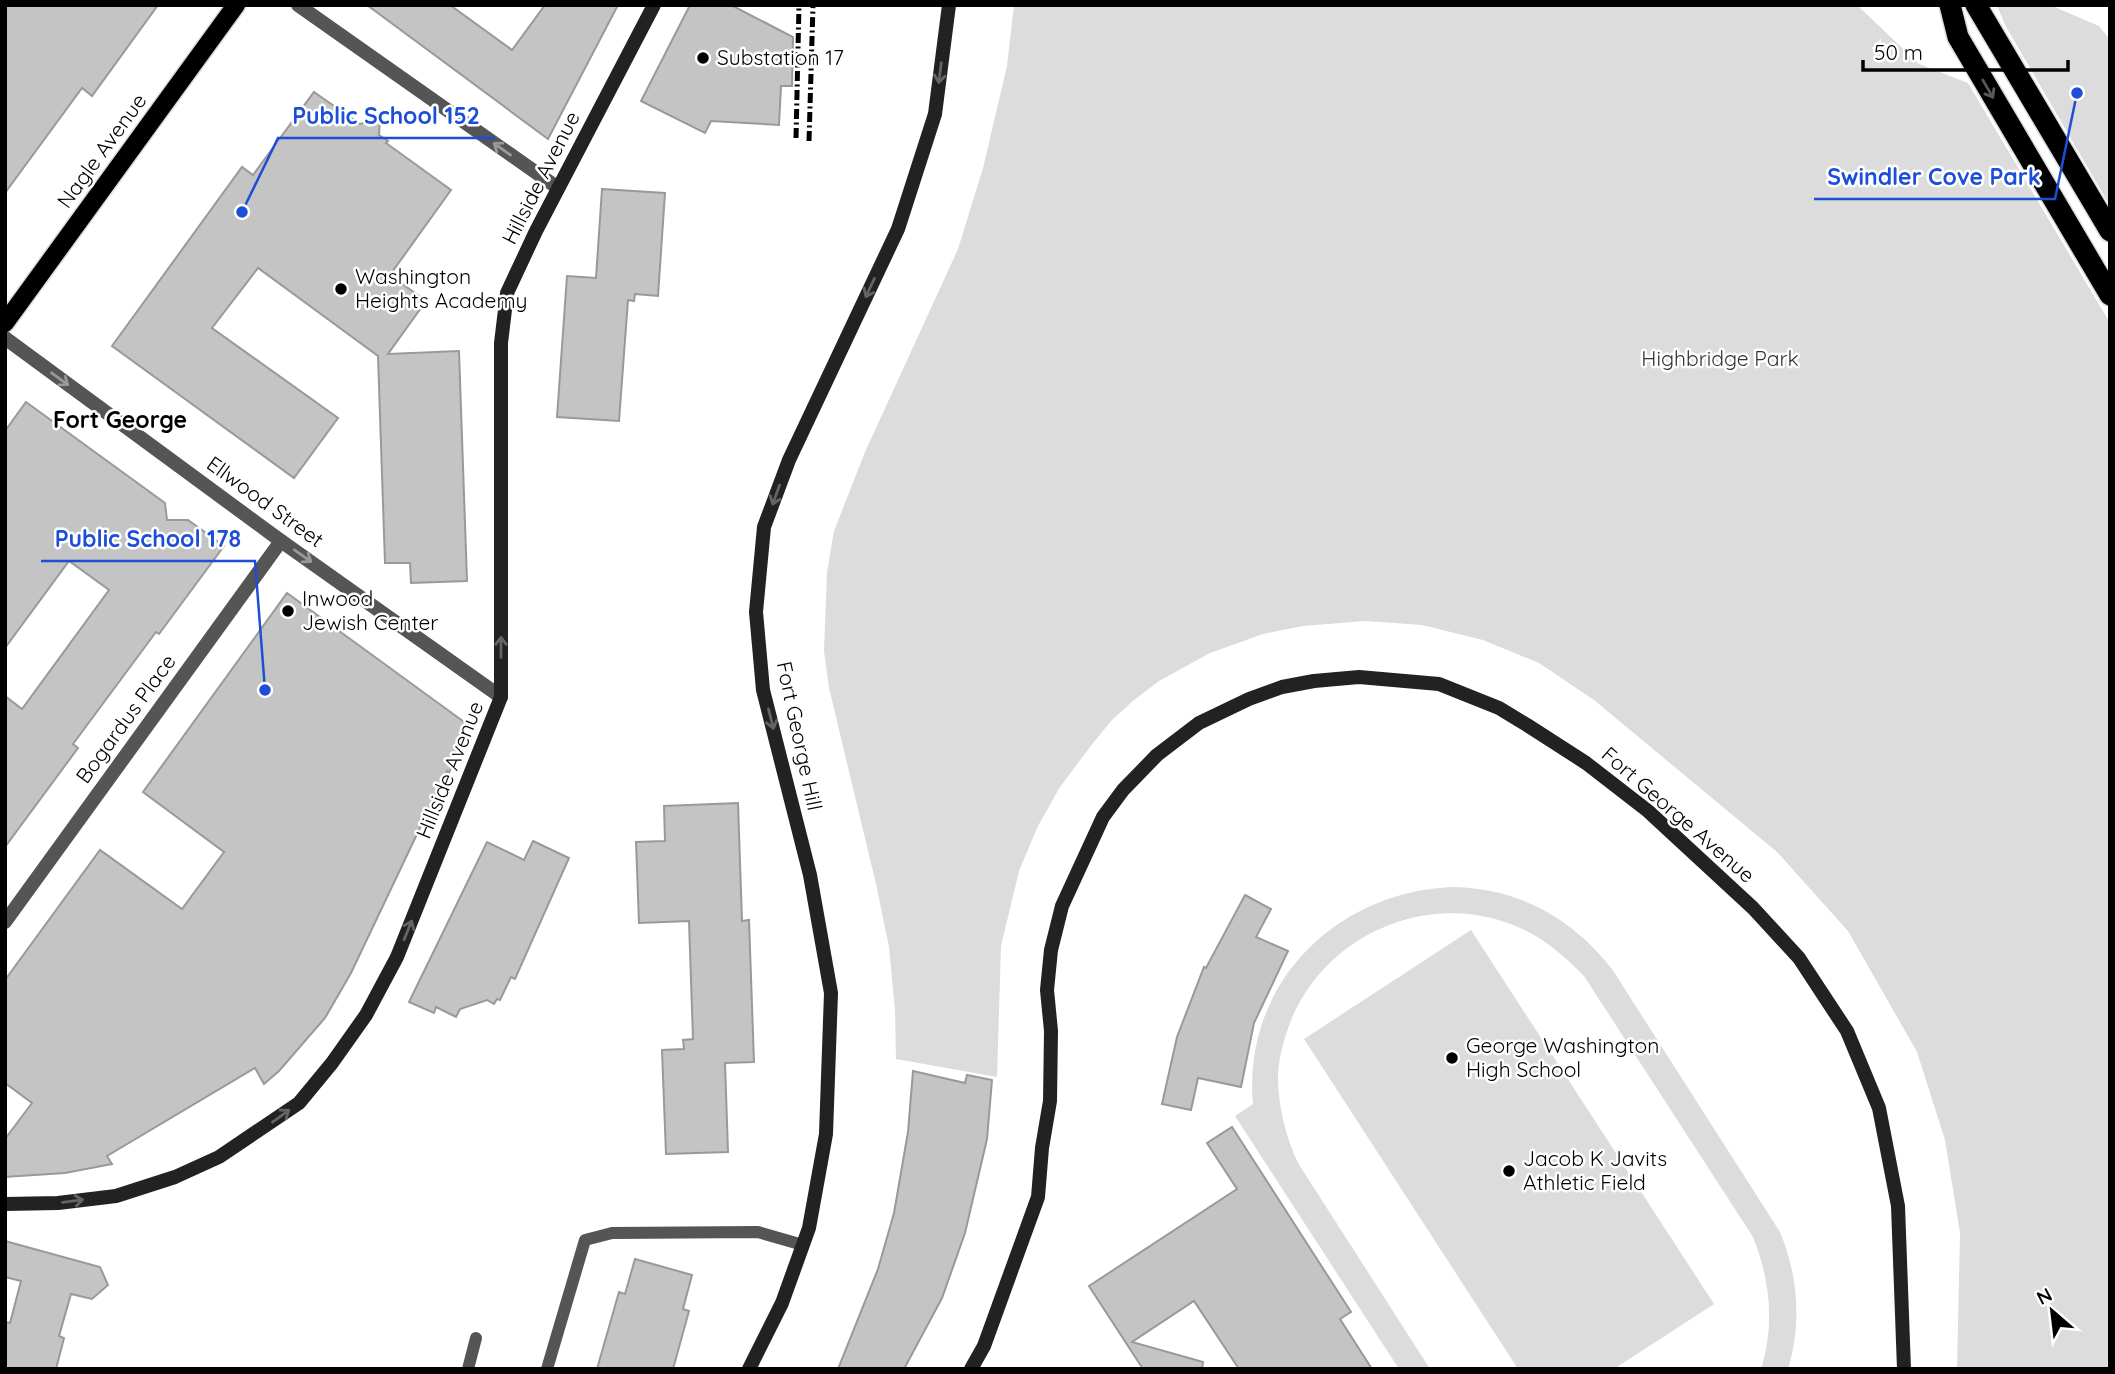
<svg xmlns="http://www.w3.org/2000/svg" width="2115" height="1374" font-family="Quicksand,sans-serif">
<rect width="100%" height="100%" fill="#fff"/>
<g fill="#dcdcdc">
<path d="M 1014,5 L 1857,5 L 1919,64 L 1968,83 L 2110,323 L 2110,1369 L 1957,1369 L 1960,1233 L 1945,1140 L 1917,1052 L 1848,931 L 1777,852 L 1594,700 L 1539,663 L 1483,640 L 1422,625 L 1365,621 L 1303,626 L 1263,634 L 1210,653 L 1159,681 L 1134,700 L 1112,720 L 1093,743 L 1060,787 L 1038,826 L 1019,871 L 1001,946 L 997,1077 L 896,1059 L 895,1011 L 889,947 L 876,884 L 829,688 L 824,651 L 827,572 L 834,531 L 865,452 L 958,249 L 983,168 L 1007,66 Z"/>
<path d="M 1997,5 L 2050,5 L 2099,26 L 2110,40 L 2110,206 L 2005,25 Z"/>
<path d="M 1455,887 C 1520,889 1572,918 1612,969 L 1780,1232 C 1798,1275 1802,1324 1788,1369 L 1761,1369 C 1775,1324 1770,1280 1753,1237 L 1584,976 C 1569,961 1553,946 1534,935 C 1444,884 1328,927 1290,1023 C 1284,1039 1279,1057 1278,1075 C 1278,1105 1285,1135 1298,1163 L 1430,1369 L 1399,1369 L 1235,1116 L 1253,1104 C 1242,984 1337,890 1455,887 Z"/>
<path d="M 1471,930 L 1714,1304 L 1614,1369 L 1518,1369 L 1304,1039 Z"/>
</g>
<g fill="#c4c4c4" stroke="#999" stroke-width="2">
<path d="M 5,5 L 158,5 L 92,96 L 82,88 L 5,193 Z"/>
<path d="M 367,5 L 450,5 L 512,50 L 545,5 L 618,5 L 548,139 Z"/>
<path d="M 690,5 L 731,5 L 793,37 L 792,86 L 781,86 L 779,125 L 711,121 L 705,133 L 641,101 Z"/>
<path d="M 314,92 L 360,124 L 380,118 L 379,135 L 388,141 L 386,143 L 451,190 L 390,275 L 426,301 L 388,354 L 459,351 L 467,581 L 411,583 L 410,563 L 385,563 L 378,356 L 258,268 L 212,328 L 338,418 L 294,478 L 112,346 L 242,167 L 253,175 Z"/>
<path d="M 602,189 L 665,193 L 658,296 L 635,294 L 634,301 L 628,300 L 619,421 L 557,417 L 567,276 L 596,278 Z"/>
<path d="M 26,402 L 165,503 L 167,520 L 188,520 L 224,546 L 159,634 L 156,632 L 73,744 L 78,748 L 5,847 L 5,696 L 22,709 L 109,590 L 69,561 L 5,648 L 5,431 Z"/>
<path d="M 287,593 L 467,724 L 449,773 L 447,771 L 351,973 L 325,1018 L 279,1071 L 264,1084 L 255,1068 L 107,1156 L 112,1164 L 65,1173 L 5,1177 L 5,1139 L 32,1103 L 5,1083 L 5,980 L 100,850 L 182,909 L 224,852 L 143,792 Z"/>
<path d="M 738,803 L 742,921 L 749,920 L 754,1062 L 725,1063 L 728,1152 L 666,1154 L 662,1050 L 684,1049 L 683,1040 L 693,1039 L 689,921 L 639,923 L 636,842 L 665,841 L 664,806 Z"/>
<path d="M 533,841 L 569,858 L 515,979 L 511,977 L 500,1000 L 497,999 L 494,1004 L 487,1000 L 460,1009 L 456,1017 L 436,1007 L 434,1013 L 409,1002 L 487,842 L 524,860 Z"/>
<path d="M 1245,895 L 1271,909 L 1256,937 L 1288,951 L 1254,1023 L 1241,1087 L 1198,1078 L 1191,1110 L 1162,1104 L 1177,1037 L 1204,967 L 1206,968 Z"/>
<path d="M 913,1071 L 965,1083 L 967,1075 L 992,1080 L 987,1139 L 965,1233 L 942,1298 L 904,1369 L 838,1369 L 878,1269 L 894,1213 L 908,1132 Z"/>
<path d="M 1232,1127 L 1351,1312 L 1340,1319 L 1372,1369 L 1239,1369 L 1194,1301 L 1132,1342 L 1203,1362 L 1202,1369 L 1143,1369 L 1089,1286 L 1237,1189 L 1207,1143 Z"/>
<path d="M 5,1241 L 100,1267 L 108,1285 L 92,1299 L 71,1294 L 59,1336 L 64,1338 L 56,1369 L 5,1369 L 5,1322 L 10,1323 L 21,1281 L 5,1277 Z"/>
<path d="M 635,1259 L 692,1275 L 683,1309 L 689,1311 L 673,1369 L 597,1369 L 619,1292 L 625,1294 Z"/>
</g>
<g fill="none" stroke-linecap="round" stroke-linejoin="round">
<defs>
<path id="primary" d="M 5,323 L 236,5"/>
<g id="highway">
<path d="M 1950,5 L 1958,37 L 2110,295"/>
<path d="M 1976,5 L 2110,231"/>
</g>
</defs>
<use href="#primary" stroke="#dbdbdb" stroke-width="21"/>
<use href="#highway" stroke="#dbdbdb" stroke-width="24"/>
<g stroke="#555" stroke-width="12">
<path d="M 468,1369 L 476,1338"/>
<path d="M 547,1369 L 585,1240 L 612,1233 L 758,1232 L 803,1245"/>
</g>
<g stroke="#555" stroke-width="14">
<path d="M 298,5 L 558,188"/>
<path d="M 5,338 L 281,541 L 501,697"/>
<path d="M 5,922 L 281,541"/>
</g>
<g stroke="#222" stroke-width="14">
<path d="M 5,1204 L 58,1203 L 116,1196 L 175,1177 L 219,1157 L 299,1103 L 332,1063 L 366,1015 L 397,957 L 501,697 L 501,343 L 507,293 L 536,231 L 654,5"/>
<path d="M 749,1369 L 782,1303 L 809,1228 L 826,1134 L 831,993 L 810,875 L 763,690 L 756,612 L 764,527 L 789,460 L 898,229 L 935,114 L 949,5"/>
<path d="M 971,1369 L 984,1346 L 1038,1197 L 1042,1148 L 1050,1101 L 1051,1031 L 1047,990 L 1051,950 L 1062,906 L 1103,817 L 1123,790 L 1157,755 L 1199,723 L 1249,699 L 1282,687 L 1314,681 L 1359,677 L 1439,684 L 1499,708 L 1527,725 L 1586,763 L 1648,811 L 1753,908 L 1799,958 L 1847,1031 L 1879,1108 L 1898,1206 L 1904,1369"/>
</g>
<use href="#primary" stroke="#000" stroke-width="18"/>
<use href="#highway" stroke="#000" stroke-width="21"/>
<g stroke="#000" stroke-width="5" stroke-dasharray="10 3.5 2 3.5" stroke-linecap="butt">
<path d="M 796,138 L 799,5"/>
<path d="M 809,141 L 813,5"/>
</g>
</g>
<defs><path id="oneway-shaft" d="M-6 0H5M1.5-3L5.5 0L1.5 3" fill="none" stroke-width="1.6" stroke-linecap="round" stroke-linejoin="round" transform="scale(1.75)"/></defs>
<g stroke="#646464">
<use href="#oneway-shaft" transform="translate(940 73) rotate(97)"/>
<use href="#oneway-shaft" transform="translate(870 288) rotate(115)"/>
<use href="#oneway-shaft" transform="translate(776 495) rotate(110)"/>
<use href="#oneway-shaft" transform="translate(501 647) rotate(-90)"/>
<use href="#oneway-shaft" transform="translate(771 719) rotate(76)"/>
<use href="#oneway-shaft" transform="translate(408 930) rotate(-68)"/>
<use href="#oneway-shaft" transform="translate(281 1116) rotate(-36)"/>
<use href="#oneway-shaft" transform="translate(73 1201) rotate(-7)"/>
</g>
<use stroke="#595959" href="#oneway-shaft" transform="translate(1988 89) rotate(60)"/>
<g stroke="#999">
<use href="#oneway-shaft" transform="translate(502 149) rotate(-145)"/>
<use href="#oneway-shaft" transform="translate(60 379) rotate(36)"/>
<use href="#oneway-shaft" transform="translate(303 556) rotate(35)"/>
</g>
<g fill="#000" stroke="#fff" stroke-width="2.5">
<circle cx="703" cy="58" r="7"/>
<circle cx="341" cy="289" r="7"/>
<circle cx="288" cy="611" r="7"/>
<circle cx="1452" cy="1058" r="7"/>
<circle cx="1509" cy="1171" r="7"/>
</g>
<g text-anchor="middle" stroke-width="5" stroke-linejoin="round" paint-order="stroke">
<g font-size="21" fill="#000" stroke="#fff" text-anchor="start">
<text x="717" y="65">Substation 17</text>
<text x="355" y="284">Washington<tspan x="355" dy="24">Heights Academy</tspan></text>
<text x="302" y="606">Inwood<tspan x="302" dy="24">Jewish Center</tspan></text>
<text x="1466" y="1053">George Washington<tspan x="1466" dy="24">High School</tspan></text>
<text x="1523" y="1166">Jacob K Javits<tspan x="1523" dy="24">Athletic Field</tspan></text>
</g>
<g font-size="21" fill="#000" stroke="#fff">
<text transform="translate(102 151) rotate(-54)" y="7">Nagle Avenue</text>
<text transform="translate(541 178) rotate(-63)" y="7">Hillside Avenue</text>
<text transform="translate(265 502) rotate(36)" y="7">Ellwood Street</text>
<text transform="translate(126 719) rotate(-54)" y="7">Bogardus Place</text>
<text transform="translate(799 736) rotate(78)" y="7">Fort George Hill</text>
<text transform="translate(450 770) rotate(-68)" y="7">Hillside Avenue</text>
<text transform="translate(1678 815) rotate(41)" y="7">Fort George Avenue</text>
</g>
<g font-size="21" fill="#333" stroke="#fff">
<text x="1720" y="366">Highbridge Park</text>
</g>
<g font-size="23" font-weight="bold" fill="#000" stroke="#fff">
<text x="120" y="428">Fort George</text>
</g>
</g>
<path fill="none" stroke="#1d4ed8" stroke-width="2.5" d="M242 212L278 138H494M2077 93L2055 199H1814M265 690L255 561H41"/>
<g fill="#1d4ed8" stroke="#fff" stroke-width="2.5">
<circle cx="242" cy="212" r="7"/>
<circle cx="2077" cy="93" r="7"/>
<circle cx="265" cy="690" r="7"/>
</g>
<g font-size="23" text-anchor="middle" font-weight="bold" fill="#1d4ed8" stroke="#fff" stroke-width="5" stroke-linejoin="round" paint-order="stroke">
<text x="386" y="124">Public School 152</text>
<text x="1934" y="185">Swindler Cove Park</text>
<text x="148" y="547">Public School 178</text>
</g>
<rect width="2115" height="1374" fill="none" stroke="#000000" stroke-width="14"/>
<g transform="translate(2052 1311) rotate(332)" stroke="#ffffff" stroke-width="5" paint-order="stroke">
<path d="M0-5L12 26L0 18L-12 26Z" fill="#000000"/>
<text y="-10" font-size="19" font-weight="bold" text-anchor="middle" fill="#000000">N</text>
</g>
<path d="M1863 60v10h205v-10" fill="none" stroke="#000000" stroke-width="3.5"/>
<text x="1874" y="60" font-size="21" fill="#000000" stroke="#ffffff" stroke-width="5" paint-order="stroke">50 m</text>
</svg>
